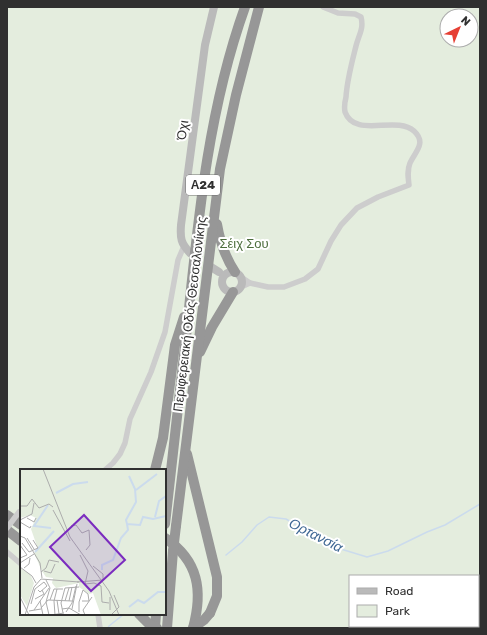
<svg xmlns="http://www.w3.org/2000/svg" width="487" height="635" font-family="Rubik,sans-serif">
<rect width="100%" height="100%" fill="#fff"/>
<path fill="#e4edde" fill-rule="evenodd" d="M 7,7 L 480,7 L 480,628 L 7,628 ZM 447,16 L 471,16 L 471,40 L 447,40 ZM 21,470 L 165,470 L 165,614 L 21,614 ZM 350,576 L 478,576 L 478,626 L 350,626 Z"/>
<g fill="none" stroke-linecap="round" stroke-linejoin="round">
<g stroke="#cbdbed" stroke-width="1.5">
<path d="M 226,555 L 242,542 L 257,525 L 269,517 L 286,519 L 331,546 L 367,557 L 388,551 L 427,532 L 445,525 L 480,504"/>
<path d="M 108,628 L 109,626 L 124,614"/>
</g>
<g stroke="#cdcdcd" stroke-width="5.5">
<path d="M 250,283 L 268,287 L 284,287 L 305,279 L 318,269 L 331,241 L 341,225 L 357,208 L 378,197 L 409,185 C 408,177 407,170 410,163 C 415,152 427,143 414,131 C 396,115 355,139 345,112 C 344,107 345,101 346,97 C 347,80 352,62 356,46 C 359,34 364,29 361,17 L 355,14 L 338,13 L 323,7"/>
<path d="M 241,287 L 250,283 L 241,277"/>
<path d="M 105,470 L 113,463 L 120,454 L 125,443 L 130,419 L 151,372 L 165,332 L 178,260 L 184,246"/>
<path d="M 7,552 L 21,564"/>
<path d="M 98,614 L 100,628"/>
</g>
<g stroke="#bababa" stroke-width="8">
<path d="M 190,253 C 181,243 180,239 181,225 L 205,45 L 214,7"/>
<path d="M 211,267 L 219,272"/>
<circle cx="232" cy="282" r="10"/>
</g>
<g stroke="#979797" stroke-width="10">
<path d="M 217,224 C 220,242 225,257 235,272"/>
<path d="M 200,352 L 212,327 L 233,292"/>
<path d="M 187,454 L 217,577 L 217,596 L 210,613"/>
<path d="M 155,470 L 163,438 L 175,345 L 184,317"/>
<path d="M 7,515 L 21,525"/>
<path d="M 165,524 C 172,459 180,394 187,328 C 198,220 208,110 245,7"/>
<path d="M 176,526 L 220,169 L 236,95 L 259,7"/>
<path d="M 7,530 L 21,541"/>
<path d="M 165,538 C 199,561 203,591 193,628"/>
<path d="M 155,628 L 156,614"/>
<path d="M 167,628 L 173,551"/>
</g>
<path stroke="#cdcdcd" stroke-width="5.5" d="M 7,528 L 19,512"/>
<g stroke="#979797" stroke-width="10">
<path d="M 173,551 L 176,526"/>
<path d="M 139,614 L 148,623 L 157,628"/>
<path d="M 193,628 L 204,620 L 210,613"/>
</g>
</g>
<g text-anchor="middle" stroke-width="4" stroke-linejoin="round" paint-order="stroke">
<rect fill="#fff" stroke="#6e6e6e" stroke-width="1" x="186" y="175" width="34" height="20" rx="3"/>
<g font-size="12" font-weight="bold" fill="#303030">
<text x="203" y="189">Α24</text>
</g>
<g font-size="13" fill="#303030" stroke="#fff">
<text transform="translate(182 130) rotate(-82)" y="5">Όχι</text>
<text transform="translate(189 314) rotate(-83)" y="5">Περιφερειακή Οδός Θεσσαλονίκης</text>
</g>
<g font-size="13" fill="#4d6d3d" stroke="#fff">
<text x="244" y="248">Σέιχ Σου</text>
</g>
<g font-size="14" font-style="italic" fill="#3d6693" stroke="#fff">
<text transform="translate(316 535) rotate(27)" y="5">Ορτανσία</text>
</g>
</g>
<g transform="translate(20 469)">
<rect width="146" height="146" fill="#fff"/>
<path d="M 0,0 L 146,0 L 146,146 L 81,146 L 73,124 L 69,125 L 59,118 L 59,114 L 36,119 L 32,114 L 33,109 L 26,108 L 22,102 L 14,84 L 18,80 L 11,60 L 16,49 L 10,46 L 0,49 ZM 0,99 L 10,105 L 14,114 L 7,137 L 0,126 Z" fill="#e4edde"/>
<path fill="none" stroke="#cbdbed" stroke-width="2" d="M 116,21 L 137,5M 36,24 L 53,15 L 68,13M 28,36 L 14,57 L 31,59M 135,48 L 139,32 L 146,27M 107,55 L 106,51 L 116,33 L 115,20 L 109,7M 15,83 L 34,62M 82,101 L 82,96 L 93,91 L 101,69 L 108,61 L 107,55 L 120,56 L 123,48 L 133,50 L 146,47M 109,138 L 118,131 L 124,134 L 138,123 L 146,123"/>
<path fill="none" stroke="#acacac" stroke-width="1" d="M 23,0 L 50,68 L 89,122 L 99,146M 0,37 L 7,37 L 12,30 L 19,39 L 29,35 L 33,38M 33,41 L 50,72M 7,49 L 14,53 L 16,49M 0,51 L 12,45 L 14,34M 0,53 L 10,59 L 11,57M 51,57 L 56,56 L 62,64 L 69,61 L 70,76 L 66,81M 0,67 L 5,69 L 20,94 L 22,109M 7,69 L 14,80M 2,74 L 9,83 L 18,79 L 13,71M 0,76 L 7,86 L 0,89M 60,86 L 68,102 L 65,115 L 74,114 L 81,117 L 82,133 L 89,134M 0,94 L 14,85M 0,98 L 12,107 L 16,114M 4,99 L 9,95 L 10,89M 24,102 L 31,104 L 35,95M 21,103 L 26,99 L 29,91 L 39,93M 26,111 L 30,119 L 26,133 L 29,146M 57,113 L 83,111 L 83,105 L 73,97M 18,121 L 20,123 L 27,117M 0,128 L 9,146M 15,130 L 24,125 L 22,121M 30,131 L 34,120 L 43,120M 37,131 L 39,145M 20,132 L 23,146M 45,132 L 49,119M 49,132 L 52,118M 11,135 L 15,120 L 24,113 L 27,117M 21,139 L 28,131 L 52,132M 42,140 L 49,139 L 61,146M 52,140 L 57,115M 14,141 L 29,119M 90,141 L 90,128M 9,142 L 21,140M 46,143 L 52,134 L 56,117M 59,143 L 59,133 L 63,121 L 68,125 L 69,132 L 62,132M 43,144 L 41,134 L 45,119 L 59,118M 5,146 L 14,118 L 21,110 L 59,113M 31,146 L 44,144M 35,146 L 34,132 L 37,120M 65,146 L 63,141 L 72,128M 91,146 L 99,138 L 94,126"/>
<path fill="#7b2cbf" fill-opacity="0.15" stroke="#7b2cbf" stroke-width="2" d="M 64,46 L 105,91 L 71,122 L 30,78 Z"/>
<rect width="146" height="146" fill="none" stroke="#303030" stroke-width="2"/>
</g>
<rect width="487" height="635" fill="none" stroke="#303030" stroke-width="16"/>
<rect x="349" y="575" width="130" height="52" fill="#ffffff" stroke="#acacac"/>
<rect x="357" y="588" width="20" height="6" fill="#bababa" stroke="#acacac"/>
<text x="385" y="595" font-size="12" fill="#303030">Road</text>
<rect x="357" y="605" width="20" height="12" fill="#e4edde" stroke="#acacac"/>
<text x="385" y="615" font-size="12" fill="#303030">Park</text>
<g transform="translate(459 28) rotate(43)"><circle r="19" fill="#ffffff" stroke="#acacac"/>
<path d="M0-3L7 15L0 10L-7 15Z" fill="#e64034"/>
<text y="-6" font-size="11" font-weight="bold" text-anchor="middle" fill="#303030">N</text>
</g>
</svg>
